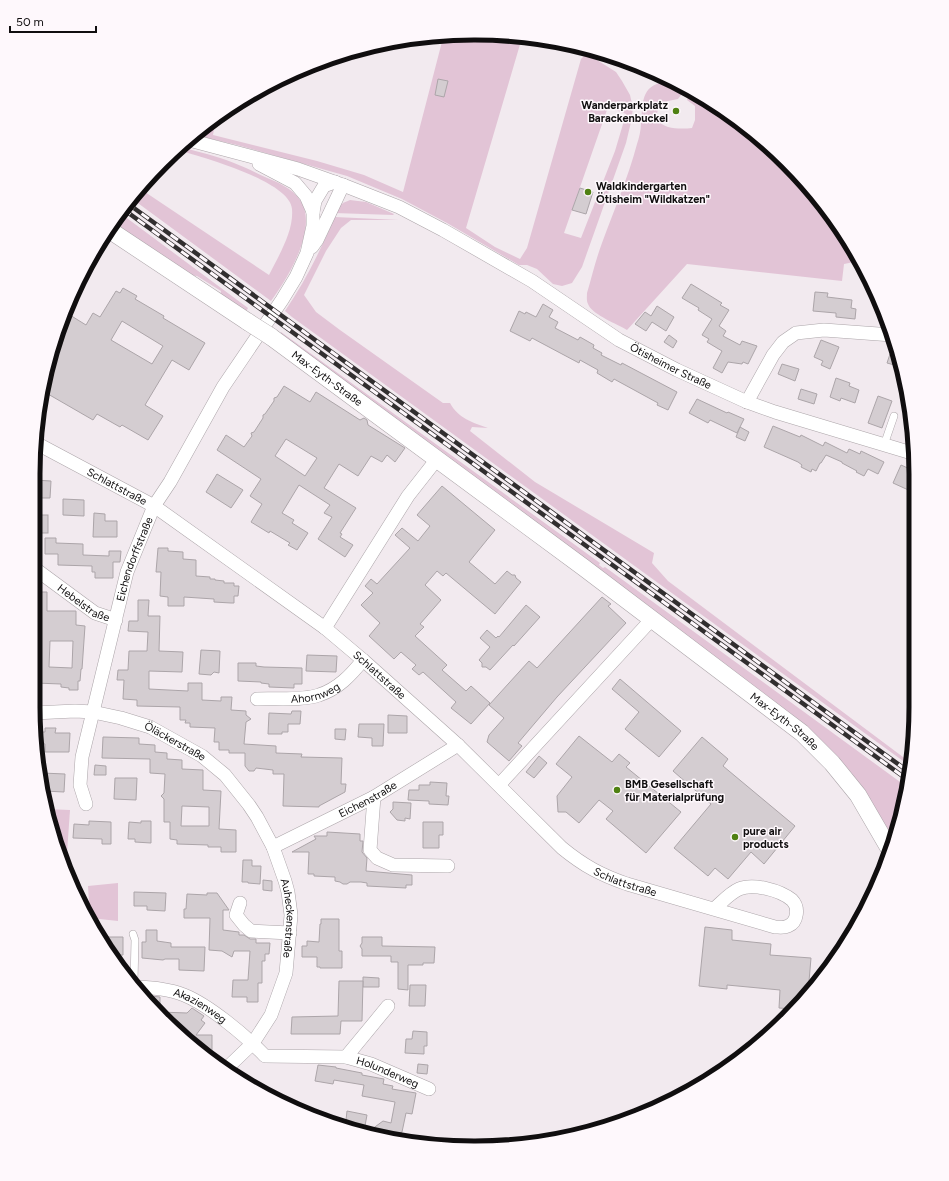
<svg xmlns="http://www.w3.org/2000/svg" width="949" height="1181" font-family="Figtree,sans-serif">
<rect width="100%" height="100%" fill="#f2eaef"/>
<g fill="#e2c4d6" fill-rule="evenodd">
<path d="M 444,34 L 510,36 L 565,48 L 589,55 L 616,72 L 622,81 L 630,95 L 633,108 L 631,122 L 626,143 L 582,267 L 572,283 L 562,286 L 553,284 L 537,269 L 527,265 L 519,265 L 447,223 L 402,199 L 347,176 L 237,145 L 194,135 L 206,124 L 216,118 L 213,135 L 317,161 L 364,175 L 403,192 ZM 521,41 L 581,54 L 584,56 L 581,59 L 527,248 L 520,259 L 495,247 L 466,228 ZM 608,107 L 626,114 L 615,151 L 581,238 L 564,233 Z"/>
<path d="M 601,53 L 616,56 L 653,73 L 622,67 Z"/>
<path d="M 660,83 L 681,89 L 681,95 L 678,99 L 668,101 L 659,107 C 658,111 655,116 658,120 C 664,130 683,129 692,128 L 695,120 L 695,106 L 687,100 L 690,92 L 701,96 L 765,142 L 825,206 L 859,261 L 844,264 L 842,281 L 687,264 L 627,330 C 617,324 594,315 589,306 C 586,301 587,298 587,293 C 592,276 596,259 602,243 C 614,210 628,178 637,144 C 639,138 641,130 641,123 C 643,107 640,88 660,83 Z"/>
<path d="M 181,147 C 199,152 217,156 234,163 C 244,167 255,172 265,177 C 277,182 292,188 300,200 C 319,227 288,278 271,301 L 131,198 L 139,188 L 269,275 C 279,255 294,231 292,209 C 290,181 202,157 178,150 Z"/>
<path d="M 350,200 L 366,202 L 394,214 L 393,215 L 334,213 C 338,206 342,203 350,200 Z"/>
<path d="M 120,213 L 248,308 L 246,312 L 220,295 L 221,291 L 197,276 L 188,275 L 112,223 Z"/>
<path d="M 335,217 L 399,220 L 351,220 L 341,228 L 326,251 L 304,295 L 316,312 L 340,330 L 443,403 L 450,403 C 458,418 473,423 488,428 L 472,427 L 470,431 L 535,482 L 654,553 L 652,563 L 668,581 L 911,763 L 910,766 L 292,317 L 285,311 C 305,282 321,249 335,217 Z"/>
<path d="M 281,332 L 600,563 L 599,565 L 603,568 L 605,567 L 907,787 L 902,811 L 901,821 L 893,842 L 807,727 L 280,334 Z"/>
<path d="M 47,809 L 70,810 L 67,853 L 61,853 L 48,821 Z"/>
<path d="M 118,883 L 118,921 L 90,918 L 88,886 Z"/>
</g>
<g fill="#d4cdd1" stroke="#aca5a9" fill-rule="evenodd">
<path d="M 438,79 L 448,81 L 444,97 L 435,95 Z"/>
<path d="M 580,188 L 593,192 L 586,214 L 572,210 Z"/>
<path d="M 691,284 L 722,303 L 720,305 L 729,310 L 719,326 L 726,331 L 723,336 L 740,345 L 742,341 L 757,346 L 748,364 L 743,362 L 742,364 L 728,362 L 722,373 L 713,368 L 722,351 L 707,342 L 709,339 L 702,335 L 712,319 L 698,310 L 699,308 L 682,298 Z"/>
<path d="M 123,288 L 137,296 L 135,299 L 164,316 L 163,318 L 205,343 L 189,370 L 172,360 L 145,405 L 163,416 L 148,440 L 122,425 L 120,427 L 97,414 L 93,420 L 41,390 L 65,312 L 86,325 L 93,313 L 100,317 L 116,291 L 120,293 ZM 122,321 L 163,346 L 152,364 L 111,340 Z"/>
<path d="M 815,292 L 828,293 L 827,297 L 852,300 L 851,308 L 856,309 L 855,319 L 836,317 L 836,313 L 813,311 Z"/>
<path d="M 543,304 L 553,310 L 549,317 L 558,322 L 555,328 L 578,340 L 580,337 L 594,345 L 593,348 L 602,353 L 601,355 L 621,365 L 622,363 L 677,392 L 668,410 L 657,405 L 658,403 L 614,379 L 612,382 L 597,373 L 598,370 L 580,360 L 579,363 L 532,338 L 530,341 L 510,331 L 519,311 L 525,314 L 526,312 L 536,317 Z"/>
<path d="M 657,306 L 674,317 L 666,331 L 652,322 L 646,331 L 635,324 L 645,312 L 651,316 Z"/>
<path d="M 669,335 L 677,341 L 673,348 L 664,342 Z"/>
<path d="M 821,340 L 839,347 L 830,369 L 821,365 L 823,361 L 814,357 Z"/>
<path d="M 895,345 L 901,360 L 902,367 L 887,363 L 890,354 L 892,354 Z"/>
<path d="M 782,364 L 799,369 L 795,381 L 778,374 Z"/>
<path d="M 836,378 L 850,383 L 849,386 L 859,390 L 855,403 L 841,398 L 840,401 L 830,397 Z"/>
<path d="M 284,386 L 310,402 L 316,392 L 360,420 L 364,418 L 367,420 L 368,425 L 405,448 L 395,462 L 387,455 L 382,462 L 371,456 L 358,476 L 339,464 L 324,488 L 356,508 L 340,533 L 342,534 L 340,537 L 353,545 L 345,557 L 318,539 L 332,517 L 324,513 L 330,505 L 299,485 L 282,513 L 294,520 L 292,523 L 308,533 L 297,550 L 288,545 L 290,543 L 270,531 L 269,533 L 251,522 L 262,504 L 250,496 L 261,479 L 217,450 L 226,435 L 244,447 L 252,436 L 251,433 L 254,432 L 263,418 L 263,415 L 265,414 L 274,401 L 274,398 L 277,397 ZM 286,439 L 317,458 L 305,476 L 275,456 Z"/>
<path d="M 801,389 L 817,394 L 814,404 L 798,399 Z"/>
<path d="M 878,396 L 892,401 L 882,428 L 868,423 Z"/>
<path d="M 697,399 L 727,413 L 728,412 L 744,419 L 737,433 L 710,420 L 708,423 L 689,413 Z"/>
<path d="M 773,426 L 800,437 L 801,435 L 823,446 L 825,442 L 847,453 L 849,449 L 860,454 L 861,451 L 884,462 L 878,474 L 868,469 L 864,476 L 856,472 L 857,471 L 842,463 L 842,462 L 826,455 L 821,463 L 820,463 L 816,471 L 812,469 L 811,472 L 801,467 L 802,465 L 798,462 L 764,447 Z"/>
<path d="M 740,427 L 749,432 L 745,441 L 736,437 Z"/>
<path d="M 901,465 L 910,469 L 909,471 L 915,474 L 915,493 L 893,483 Z"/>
<path d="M 217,474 L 243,490 L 231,508 L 206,492 Z"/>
<path d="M 34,480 L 51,481 L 50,498 L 42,498 L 34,505 Z"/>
<path d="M 442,486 L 495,530 L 469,562 L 495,584 L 507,571 L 512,575 L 515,575 L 516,578 L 521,582 L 495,614 L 446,573 L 443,576 L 437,571 L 425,585 L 441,600 L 420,624 L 424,627 L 415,636 L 447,665 L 442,670 L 466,691 L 471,686 L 490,703 L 471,724 L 451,708 L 456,702 L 423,672 L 419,675 L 412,669 L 416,665 L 401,652 L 394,659 L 369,636 L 380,623 L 361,605 L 373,593 L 365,586 L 371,579 L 377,584 L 410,548 L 395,535 L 402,528 L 418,541 L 430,526 L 417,515 Z"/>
<path d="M 63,499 L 84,500 L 84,516 L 63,515 Z"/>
<path d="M 94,513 L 105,514 L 105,521 L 117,521 L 117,537 L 93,537 Z"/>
<rect x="34" y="515" width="14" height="18"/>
<path d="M 45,538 L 56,538 L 56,543 L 83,544 L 83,555 L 109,556 L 109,551 L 121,551 L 120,562 L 113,562 L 113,578 L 95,578 L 95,572 L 92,572 L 92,566 L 58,565 L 58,554 L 45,554 Z"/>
<path d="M 158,548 L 168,548 L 168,551 L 183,552 L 183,559 L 196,560 L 196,576 L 210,577 L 210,579 L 215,579 L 215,580 L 224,581 L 224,583 L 234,583 L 234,586 L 239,586 L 238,596 L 234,596 L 234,603 L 231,603 L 214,602 L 214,599 L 184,597 L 184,606 L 168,606 L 168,597 L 160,596 L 161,572 L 156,572 Z"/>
<path d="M 33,592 L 47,592 L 47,611 L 76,611 L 76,625 L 85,626 L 82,669 L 81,669 L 80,681 L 78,681 L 78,690 L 69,690 L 69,688 L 61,687 L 61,684 L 35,683 L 35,682 L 33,682 L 33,662 L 34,661 L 39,661 L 39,641 L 33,640 L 33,625 L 37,625 L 38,607 L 33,607 ZM 50,641 L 73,641 L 72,668 L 49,667 Z"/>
<path d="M 602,597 L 611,604 L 608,606 L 626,623 L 557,697 L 518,743 L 522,746 L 509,761 L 487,742 L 489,735 L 504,718 L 489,705 L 529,661 L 537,668 Z"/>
<path d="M 138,600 L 149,600 L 148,616 L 160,616 L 159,651 L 183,652 L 182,672 L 149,671 L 149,689 L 188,691 L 188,683 L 202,683 L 202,700 L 221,701 L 221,697 L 232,697 L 231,710 L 246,711 L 246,715 L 251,719 L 246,722 L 244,744 L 276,746 L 276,753 L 302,754 L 301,757 L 342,758 L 341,784 L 346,784 L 345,792 L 319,806 L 319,807 L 283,806 L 284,774 L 273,774 L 273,770 L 256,768 L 254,771 L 249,771 L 245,766 L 245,753 L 229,753 L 229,750 L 219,750 L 219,742 L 214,742 L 215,728 L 190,727 L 190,723 L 185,723 L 186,720 L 180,720 L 180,707 L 137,706 L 137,700 L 123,699 L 124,680 L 117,680 L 118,670 L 128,670 L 129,651 L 147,651 L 148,632 L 128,631 L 129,621 L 138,621 Z"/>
<path d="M 526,605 L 540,617 L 514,646 L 513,645 L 490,670 L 486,667 L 482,667 L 482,663 L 479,660 L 490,647 L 480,638 L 487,630 L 496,638 L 498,636 L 499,637 Z"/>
<path d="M 201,650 L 220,651 L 219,673 L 214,672 L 211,675 L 199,674 Z"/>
<path d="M 307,655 L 337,656 L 336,672 L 306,671 Z"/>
<path d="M 238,663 L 256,663 L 256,666 L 264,667 L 302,668 L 302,684 L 294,684 L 294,688 L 269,687 L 269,684 L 261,683 L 261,682 L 238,681 Z"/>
<path d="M 620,679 L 681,731 L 659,757 L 625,729 L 639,712 L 612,689 Z"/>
<path d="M 292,711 L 301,711 L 300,724 L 288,724 L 288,732 L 282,732 L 282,734 L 268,734 L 269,713 L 291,714 Z"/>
<path d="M 388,715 L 407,716 L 407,733 L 388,733 Z"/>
<path d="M 359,724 L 384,724 L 383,746 L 372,746 L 372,738 L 358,737 Z"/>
<path d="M 45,728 L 56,728 L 55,733 L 70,733 L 69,752 L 45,752 L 45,744 L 38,743 L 36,732 L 45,732 Z"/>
<path d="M 335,729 L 346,729 L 345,740 L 335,739 Z"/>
<path d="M 579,736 L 612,762 L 619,754 L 630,763 L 626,767 L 681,812 L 646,853 L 606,819 L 613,811 L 599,800 L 579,823 L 566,812 L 558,812 L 557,796 L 572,777 L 556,764 Z"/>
<path d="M 103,737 L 139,738 L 139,744 L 155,745 L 155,752 L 167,753 L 167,759 L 182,760 L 182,769 L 203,770 L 203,790 L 221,791 L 219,829 L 236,830 L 236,852 L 221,852 L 221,847 L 208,847 L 208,845 L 177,844 L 177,840 L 170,839 L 170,822 L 164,822 L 164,799 L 161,796 L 164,793 L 165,774 L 150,773 L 150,759 L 102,758 ZM 182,806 L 209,807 L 209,826 L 181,826 Z"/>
<path d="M 702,737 L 728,759 L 723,766 L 795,826 L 764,864 L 751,852 L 728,879 L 715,868 L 708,876 L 674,848 L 711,804 L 673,771 Z"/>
<path d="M 539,756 L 547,763 L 534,778 L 526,772 Z"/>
<path d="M 95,765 L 106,766 L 106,775 L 94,775 Z"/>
<path d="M 42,773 L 65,774 L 64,792 L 44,791 Z"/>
<path d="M 115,778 L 137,778 L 136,800 L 114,799 Z"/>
<path d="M 430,782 L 447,783 L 446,796 L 449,796 L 448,805 L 429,804 L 429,801 L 408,800 L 409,790 L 419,790 L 419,785 L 430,785 Z"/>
<path d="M 393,802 L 411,803 L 410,819 L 405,818 L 405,821 L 397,820 L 390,812 L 393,809 Z"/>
<path d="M 89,821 L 111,822 L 111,844 L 102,844 L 102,839 L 73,838 L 74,824 L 89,825 Z"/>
<path d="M 141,821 L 151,821 L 151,843 L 135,842 L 135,839 L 128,839 L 129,822 L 141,823 Z"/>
<path d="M 423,822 L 443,822 L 443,835 L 439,835 L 439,848 L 423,848 Z"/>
<path d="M 327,832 L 360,834 L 360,841 L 363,841 L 362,852 L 367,858 L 366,871 L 412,875 L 412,885 L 406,885 L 406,888 L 367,886 L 367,883 L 361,882 L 350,882 L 347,884 L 343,884 L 340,882 L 335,881 L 335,877 L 314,876 L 314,874 L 308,874 L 309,852 L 292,852 L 316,839 L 314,836 L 327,836 Z"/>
<path d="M 243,860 L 252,860 L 252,866 L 261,866 L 260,884 L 248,883 L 248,882 L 242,882 Z"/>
<path d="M 263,880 L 272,881 L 272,891 L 263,890 Z"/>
<path d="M 134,892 L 166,893 L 165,911 L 147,910 L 147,906 L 134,906 Z"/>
<path d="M 207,893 L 217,893 L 229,910 L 223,910 L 223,930 L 239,932 L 239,935 L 244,935 L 250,939 L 256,939 L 256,943 L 270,943 L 269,954 L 265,954 L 265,961 L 262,961 L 262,983 L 258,983 L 258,1002 L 247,1002 L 247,997 L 232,997 L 233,980 L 248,980 L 250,951 L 234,951 L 232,957 L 222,951 L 209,950 L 210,918 L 184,918 L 184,909 L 186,909 L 187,894 L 207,895 Z"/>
<path d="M 321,919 L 339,919 L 339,951 L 342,951 L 342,968 L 320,968 L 320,967 L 317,967 L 317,957 L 302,957 L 302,946 L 307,946 L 307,941 L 319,942 L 320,924 L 321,924 Z"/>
<path d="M 705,927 L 732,930 L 732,940 L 771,944 L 770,955 L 811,958 L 808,993 L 793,1009 L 779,1008 L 780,990 L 727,985 L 727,989 L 699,986 Z"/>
<path d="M 146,930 L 157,930 L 157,941 L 171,943 L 171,947 L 205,947 L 204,971 L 179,970 L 179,959 L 165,959 L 163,960 L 142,958 L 142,942 L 146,942 Z"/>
<path d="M 107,937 L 123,937 L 123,955 L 114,955 L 107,946 Z"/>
<path d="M 362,937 L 382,937 L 382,946 L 435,947 L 434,963 L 423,963 L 423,965 L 408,965 L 408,990 L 398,989 L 398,962 L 391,962 L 391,956 L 362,956 L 362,949 L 360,946 L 362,943 Z"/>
<path d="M 363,977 L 379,978 L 379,987 L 363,987 Z"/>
<path d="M 339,981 L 363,981 L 362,1021 L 341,1021 L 340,1034 L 291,1034 L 292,1017 L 338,1016 Z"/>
<path d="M 410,985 L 426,985 L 425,1006 L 409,1006 Z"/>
<path d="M 151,996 L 160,997 L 160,1012 L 187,1013 L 192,1008 L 204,1016 L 201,1020 L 205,1023 L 196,1035 L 212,1035 L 212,1057 L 183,1034 L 190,1034 L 190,1033 L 180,1032 L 162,1019 L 150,1002 Z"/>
<path d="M 413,1031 L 427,1032 L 427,1046 L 424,1046 L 424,1054 L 405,1053 L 406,1039 L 412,1039 Z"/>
<path d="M 418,1064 L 428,1065 L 427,1074 L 417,1073 Z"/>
<path d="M 318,1065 L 336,1067 L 336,1068 L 362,1073 L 362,1075 L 384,1079 L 383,1084 L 393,1086 L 392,1089 L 416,1093 L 412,1114 L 406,1113 L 402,1132 L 400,1133 L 399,1138 L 368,1132 L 383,1121 L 391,1123 L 395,1102 L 362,1096 L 364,1085 L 334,1080 L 333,1084 L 315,1081 Z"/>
<path d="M 347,1111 L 367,1115 L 364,1131 L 347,1127 L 348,1123 L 346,1120 Z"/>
</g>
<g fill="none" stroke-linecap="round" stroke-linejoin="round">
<defs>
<g id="service">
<path d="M 884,445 L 894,416"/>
<path d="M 133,934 L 135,940 L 134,982"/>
</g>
<g id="minor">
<path id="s1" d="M 189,140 L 298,169 L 343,185 L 399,207 L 443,230 L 532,281 L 619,340 L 677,370 L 747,402 L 775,412 L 915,454"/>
<path d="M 259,164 L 295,183 L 306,196 L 313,212"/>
<path d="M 312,247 L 317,240 L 343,185"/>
<path d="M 747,402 L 773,355 L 783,342 L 796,333 L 824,330 L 892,335"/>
<path id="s2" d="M 34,442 L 154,506 L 325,628 L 363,660 L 458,745 L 562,848 C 584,866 601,875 627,884 L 775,927 C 779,927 784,928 788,926 C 798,922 799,907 792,900 C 780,890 753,883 739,889 C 730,893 722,902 715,908"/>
<path id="s3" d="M 34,568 L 95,613 L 116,620"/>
<path d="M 325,628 L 408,496 L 437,459"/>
<path id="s4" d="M 257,699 C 275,698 302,701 319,695 C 338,689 351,675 363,660"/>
<path id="s5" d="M 34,713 L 75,711 L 93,712 L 121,718 L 150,727 L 202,756 L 225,775 L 249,805 L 257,817 L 273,847 L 285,881 L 288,892 L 291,915 L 286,973 L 271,1015 L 253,1043 L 227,1068"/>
<path d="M 499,785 L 652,619"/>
<path d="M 374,797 L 370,850 L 377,858 L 393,865 L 448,866"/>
<path id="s6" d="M 86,804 L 80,785 L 82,757 L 127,572 L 154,506 L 170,482 L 223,387 L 282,300 L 296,277 L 307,253 L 313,226 L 313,212 L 315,201 L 324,186 L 335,182"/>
<path id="s7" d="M 273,847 L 374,797 L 458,745"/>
<path d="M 240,903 L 236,915 L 244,925 L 251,931 L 290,933"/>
<path id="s8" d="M 138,987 C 153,988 169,989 184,995 C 209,1005 246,1036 265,1056 L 346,1057 L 371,1064 L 429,1089"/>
<path d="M 346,1057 L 388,1006"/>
</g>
<g id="tertiary">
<path d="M 108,229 L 248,322"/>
<path id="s9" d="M 270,336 L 583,567 L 802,733 L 832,763 L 858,795 L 890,850"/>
</g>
</defs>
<use href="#service" stroke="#aca5a9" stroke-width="8"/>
<use href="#minor" stroke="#aca5a9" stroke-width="14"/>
<use href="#tertiary" stroke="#aca5a9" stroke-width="18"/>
<use href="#service" stroke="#fff" stroke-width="7"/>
<use href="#minor" stroke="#fff" stroke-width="13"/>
<use href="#tertiary" stroke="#fff" stroke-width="17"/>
<defs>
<g id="rail">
<path d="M 127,203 L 909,772"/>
<path d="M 123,209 L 908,780"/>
</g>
</defs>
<use href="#rail" stroke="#312e2f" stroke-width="4.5"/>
<use href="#rail" stroke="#fef8fc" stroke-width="3" stroke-dasharray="9" stroke-linecap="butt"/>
<defs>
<path id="tertiary-bridge" d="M 248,322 L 270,336"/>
</defs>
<use href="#tertiary-bridge" stroke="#aca5a9" stroke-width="18" stroke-linecap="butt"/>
<use href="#tertiary-bridge" stroke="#fff" stroke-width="17"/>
</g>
<g fill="#4f8112" stroke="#fef8fc" stroke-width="1.5">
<circle cx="676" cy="111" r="4"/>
<circle cx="588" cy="192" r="4"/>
<circle cx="617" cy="790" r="4"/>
<circle cx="735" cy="837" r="4"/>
</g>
<g text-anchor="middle" stroke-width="3" stroke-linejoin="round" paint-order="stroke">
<g font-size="11" font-weight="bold" fill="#100e0f" stroke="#fef8fc" text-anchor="start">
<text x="668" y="109" text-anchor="end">Wanderparkplatz<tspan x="668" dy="13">Barackenbuckel</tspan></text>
<text x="596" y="190">Waldkindergarten<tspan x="596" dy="13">Ötisheim "Wildkatzen"</tspan></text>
<text x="625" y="788">BMB Gesellschaft<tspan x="625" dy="13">für Materialprüfung</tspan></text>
<text x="743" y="835">pure air<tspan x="743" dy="13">products</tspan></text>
</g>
<g font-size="11" fill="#100e0f" stroke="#fef8fc">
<text dy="4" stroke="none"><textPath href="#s1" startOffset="536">Ötisheimer Straße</textPath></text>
<text dy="4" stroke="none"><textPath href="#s9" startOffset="71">Max-Eyth-Straße</textPath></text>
<text dy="4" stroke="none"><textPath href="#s2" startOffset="94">Schlattstraße</textPath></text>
<text dy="4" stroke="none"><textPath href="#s6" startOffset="253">Eichendorffstraße</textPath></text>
<text dy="4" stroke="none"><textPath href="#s3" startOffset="61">Hebelstraße</textPath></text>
<text dy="4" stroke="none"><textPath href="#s2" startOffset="418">Schlattstraße</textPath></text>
<text dy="4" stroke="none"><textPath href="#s4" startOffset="59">Ahornweg</textPath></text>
<text dy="4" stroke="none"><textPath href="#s9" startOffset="643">Max-Eyth-Straße</textPath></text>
<text dy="4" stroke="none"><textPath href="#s5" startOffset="147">Öläckerstraße</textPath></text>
<text dy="4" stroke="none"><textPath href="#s7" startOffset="106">Eichenstraße</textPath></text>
<text dy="4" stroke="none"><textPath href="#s2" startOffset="742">Schlattstraße</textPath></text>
<text dy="4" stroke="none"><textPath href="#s5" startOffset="368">Auheckenstraße</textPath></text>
<text dy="4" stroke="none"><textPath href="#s8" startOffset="66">Akazienweg</textPath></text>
<text dy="4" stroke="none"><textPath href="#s8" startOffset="274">Holunderweg</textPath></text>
</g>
</g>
<path d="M0 0H949V1181H0ZM474 40H475A434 434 0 0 1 909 474V707A434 434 0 0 1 475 1141H474A434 434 0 0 1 40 707V474A434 434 0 0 1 474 40Z" fill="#fef8fc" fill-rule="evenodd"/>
<path fill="none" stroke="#100e0f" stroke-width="5" d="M474 40H475A434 434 0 0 1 909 474V707A434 434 0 0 1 475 1141H474A434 434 0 0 1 40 707V474A434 434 0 0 1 474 40Z"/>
<path d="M10 26v6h86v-6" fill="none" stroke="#100e0f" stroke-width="2"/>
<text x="16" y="26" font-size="12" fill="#100e0f" stroke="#fef8fc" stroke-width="3" paint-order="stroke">50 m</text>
</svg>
